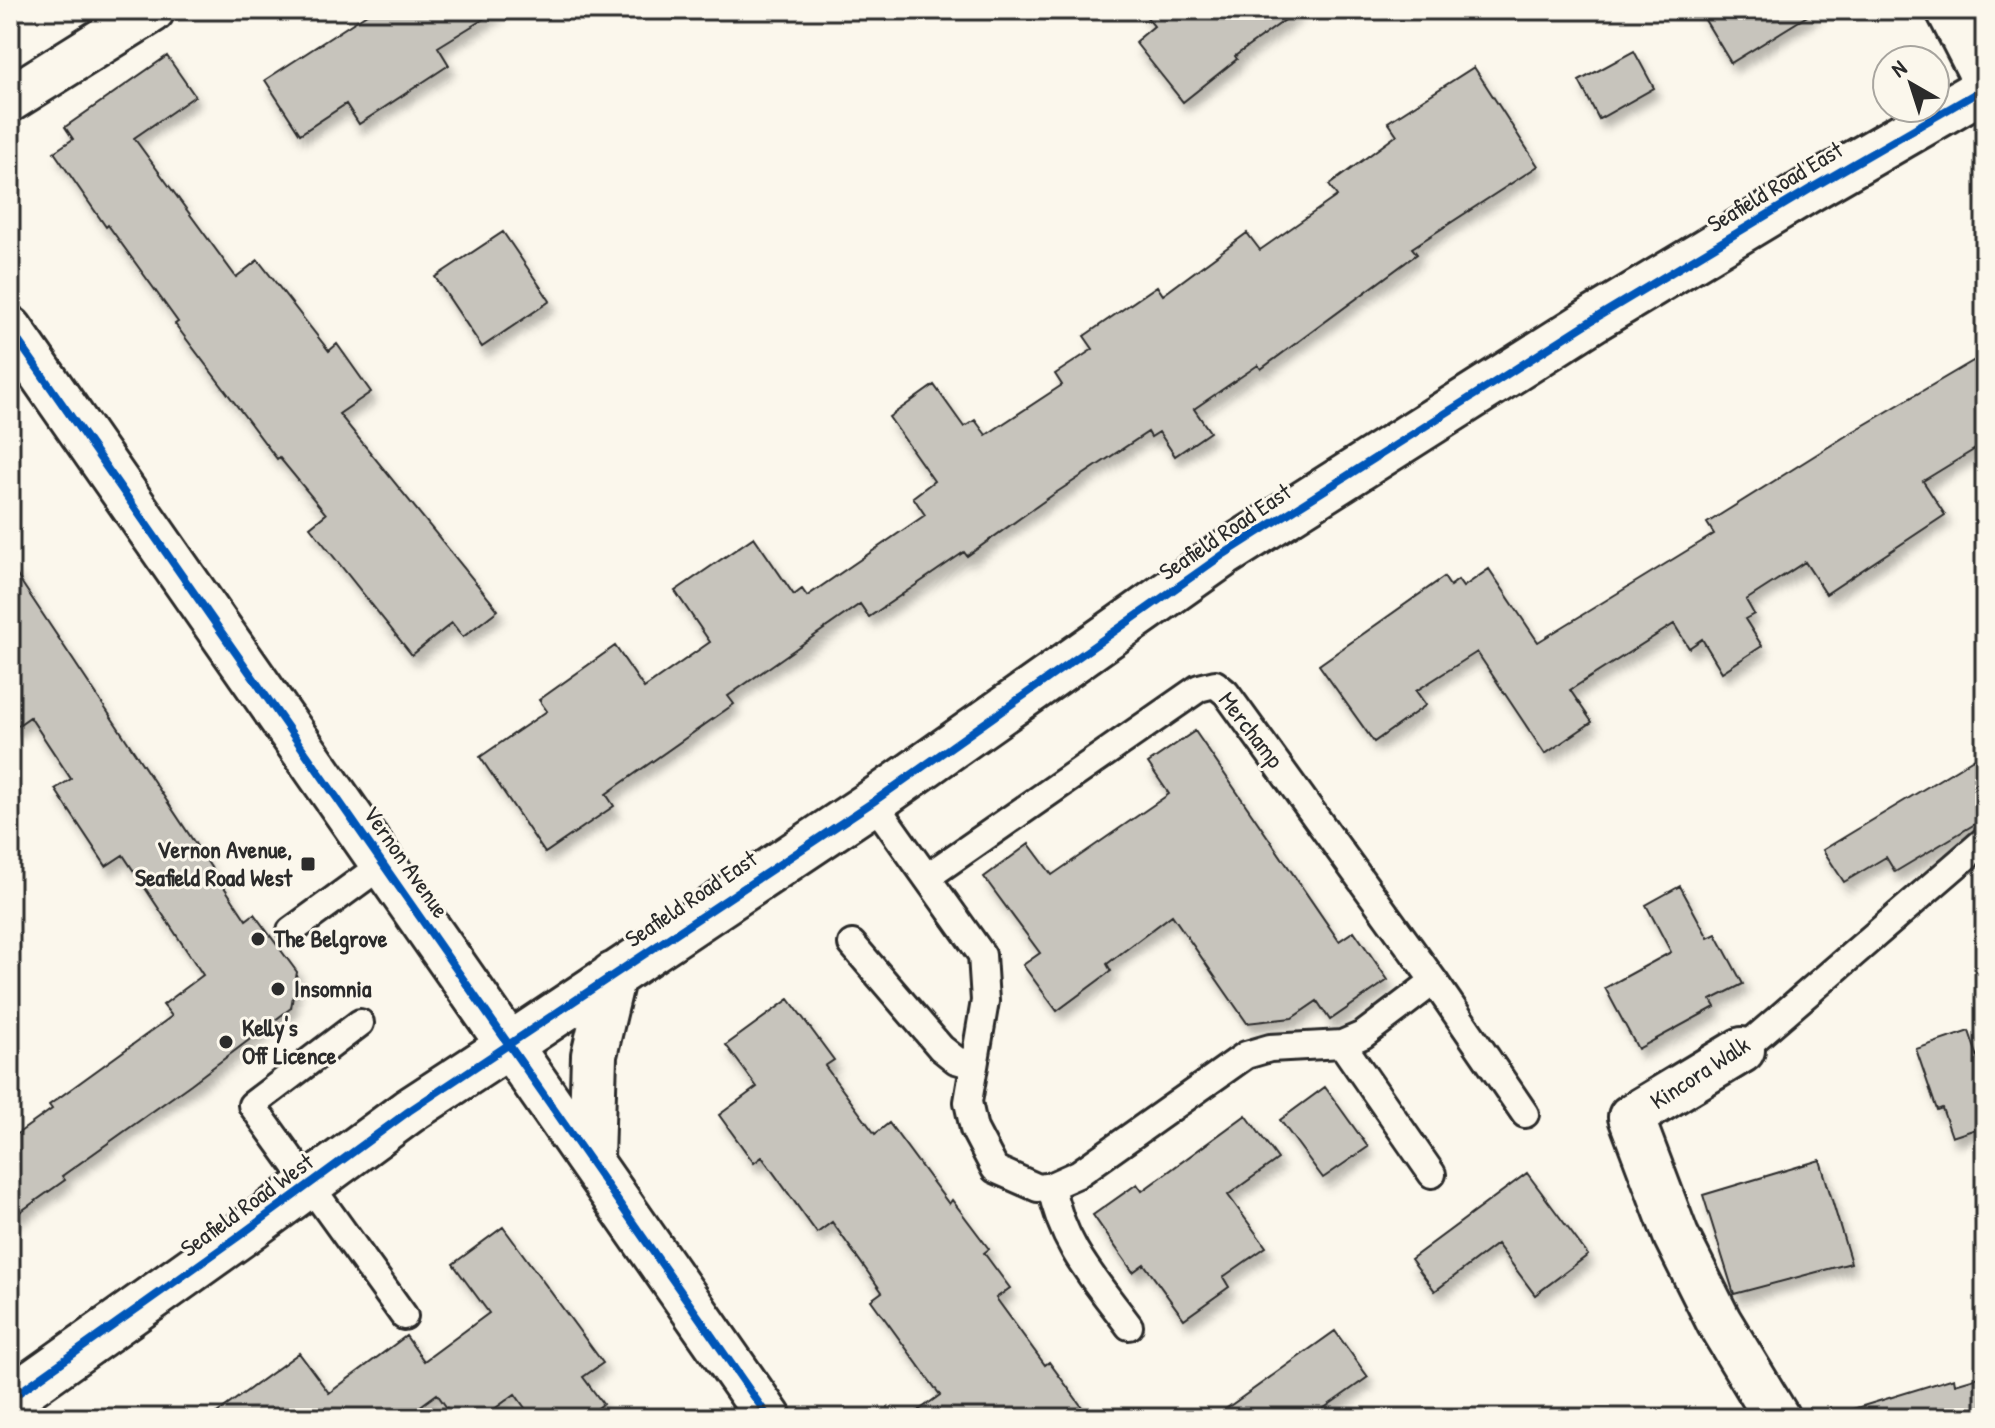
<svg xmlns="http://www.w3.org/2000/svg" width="1995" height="1428" viewBox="0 0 1995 1428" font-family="'Patrick Hand',sans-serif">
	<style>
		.building { fill: #c7c4bc; stroke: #2b2b2b; stroke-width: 2; filter: url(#shadow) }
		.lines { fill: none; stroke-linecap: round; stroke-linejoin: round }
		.service-casing { stroke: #2b2b2b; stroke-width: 32 }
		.minor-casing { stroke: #2b2b2b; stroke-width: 50 }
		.tertiary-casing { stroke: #2b2b2b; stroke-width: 50 }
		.secondary-casing { stroke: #2b2b2b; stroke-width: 50 }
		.service { stroke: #fbf7ec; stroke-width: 26 }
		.minor { stroke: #fbf7ec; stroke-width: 44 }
		.tertiary { stroke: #fbf7ec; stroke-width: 44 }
		.secondary { stroke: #fbf7ec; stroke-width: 44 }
		.cycleway-casing { stroke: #fbf7ec; stroke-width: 13 }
		.cycleway { stroke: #0057b8; stroke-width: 8 }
		.poi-dot { fill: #2b2b2b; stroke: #fbf7ec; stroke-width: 3 }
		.labels { text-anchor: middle; stroke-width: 6; stroke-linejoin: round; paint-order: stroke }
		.street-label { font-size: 24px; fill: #2b2b2b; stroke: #fbf7ec }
		.poi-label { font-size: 24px; font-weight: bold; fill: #2b2b2b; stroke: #fbf7ec; text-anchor: start }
	</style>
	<defs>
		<filter id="shadow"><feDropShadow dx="5" dy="9" stdDeviation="4" flood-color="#0004"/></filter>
	</defs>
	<rect width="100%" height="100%" fill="#fbf7ec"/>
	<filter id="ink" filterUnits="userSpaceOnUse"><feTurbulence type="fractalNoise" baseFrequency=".0125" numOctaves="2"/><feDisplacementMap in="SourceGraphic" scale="16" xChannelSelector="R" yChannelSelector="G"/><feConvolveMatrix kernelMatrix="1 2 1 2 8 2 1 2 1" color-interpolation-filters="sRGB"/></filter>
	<g filter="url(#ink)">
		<path class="building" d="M373,10H498L438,47L449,65L359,124L346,104L300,134L265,80Z
			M1141,10H1299L1235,56L1237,59L1183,102L1135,42L1154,26Z
			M1699,10H1817L1731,63Z
			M1634,51L1654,88L1599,119L1579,81Z
			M167,56L195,96L134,138L236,277L258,260L329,351L337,344L371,392L339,414L498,610L463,637L452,623L412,655L310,527L326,514L279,457L277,459L175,324L178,322L108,225L106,227L54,152L73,139L65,127Z
			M1474,67L1538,166L1412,248L1417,254L1261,369L1258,365L1194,409L1210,432L1175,456L1159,432L1151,437L1148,432L1054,494L967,556L964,552L869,617L860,604L728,696L734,704L606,794L614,806L545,853L480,757L547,711L539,700L615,646L644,688L710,642L675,591L754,537L794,595L802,589L807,596L925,515L913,497L934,481L889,417L934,385L964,427L975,420L986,435L1062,385L1055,374L1093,349L1084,336L1157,286L1163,295L1247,233L1260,250L1337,196L1329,185L1397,135L1388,122Z
			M503,232L550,301L482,347L435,277Z
			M1985,354V443L1923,481L1945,515L1826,594L1805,562L1746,600L1754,614L1745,619L1762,646L1722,672L1702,639L1689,648L1674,624L1570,690L1592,722L1545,754L1477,652L1416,691L1426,705L1374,742L1319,665L1444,577L1450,586L1458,580L1463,587L1489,569L1538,642L1714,534L1707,523L1849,434Z
			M10,565L246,920L254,914L297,972L291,1008L191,1084L62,1176L65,1180L10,1219V1139L52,1109L49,1105L172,1016L163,1005L203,975L123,855L106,866L55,789L71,779L30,717L10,731Z
			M1195,731L1339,941L1354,931L1388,980L1330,1020L1317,1001L1292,1018L1247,1023L1172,915L1107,964L1111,971L1057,1011L1023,965L1040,953L984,877L1029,844L1052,875L1169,794L1148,763Z
			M1985,752V818L1895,872L1886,857L1844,882L1823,850Z
			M1680,886L1708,938L1716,934L1743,984L1711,1000L1715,1007L1638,1049L1605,988L1671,952L1646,905Z
			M789,999L834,1060L825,1066L875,1134L889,1123L949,1204L952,1200L989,1249L984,1253L1010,1288L996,1298L1045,1365L1049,1362L1090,1418H908L940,1395L871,1300L882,1292L832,1222L817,1233L762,1157L754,1163L719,1115L757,1087L726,1045Z
			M1969,1031L1985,1079V1126L1952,1137L1942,1108L1937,1110L1916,1049Z
			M1325,1087L1368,1147L1323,1178L1280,1120Z
			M1246,1115L1278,1159L1228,1195L1266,1247L1223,1277L1229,1287L1184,1319L1144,1264L1133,1272L1093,1215L1137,1184L1142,1191Z
			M1820,1160L1851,1263L1734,1294L1703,1195Z
			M1527,1173L1588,1255L1535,1295L1497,1244L1435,1291L1411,1259Z
			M503,1227L603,1363L583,1377L603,1404L585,1418H532L515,1394L482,1418H454L437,1394L404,1418H210L299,1353L329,1393L406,1336L424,1361L489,1313L453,1264Z
			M1335,1331L1368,1377L1310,1418H1213Z
			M1985,1375V1418H1854L1853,1409L1954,1378L1955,1384Z"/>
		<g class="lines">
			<g class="service-casing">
				<path id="service" d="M873,802L982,955L985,1001L968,1102L974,1129L995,1169L1038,1188L1051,1186L1078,1174L1246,1055L1270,1048L1342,1044L1363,1035L1434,981
					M927,877L1199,688L1215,684L1226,693L1434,981L1525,1114
					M291,931L383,864
					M852,944L941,1048L956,1060L973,1065
					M360,1023L252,1105L404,1316
					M1342,1044L1432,1174
					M1742,1050L1985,840
					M1051,1186C1062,1245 1094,1279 1129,1326"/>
			</g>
			<g class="minor-casing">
				<path id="minor" d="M1949,10L1985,80
					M10,99L152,10
					M1742,1050L1631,1117L1676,1236L1719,1322L1777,1418
					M10,1399L239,1236L409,1111L510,1045"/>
			</g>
			<g class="tertiary-casing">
				<path id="tertiary" d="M510,1045L873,802L1224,554L1594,319L1810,189L1985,88
					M591,1159L594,1055L613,975"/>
			</g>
			<g class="secondary-casing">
				<path id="secondary" d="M10,329L769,1418"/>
			</g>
			<use href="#service" class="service"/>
			<use href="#minor" class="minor"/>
			<use href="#tertiary" class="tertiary"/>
			<use href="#secondary" class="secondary"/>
			<g class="cycleway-casing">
				<path id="cycleway" d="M10,329L769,1418
					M10,1399L239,1236L409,1111L873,802L1224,554L1594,319L1810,189L1985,88"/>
			</g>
			<use href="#cycleway" class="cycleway"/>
		</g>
	</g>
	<g class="poi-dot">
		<rect x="300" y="856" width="16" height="16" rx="4"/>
		<circle cx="258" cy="939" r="8"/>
		<circle cx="278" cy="989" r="8"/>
		<circle cx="226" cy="1042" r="8"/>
	</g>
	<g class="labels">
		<g class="street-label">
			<text transform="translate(1775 187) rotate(-31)" y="8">Seafield Road East</text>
			<text transform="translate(1225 532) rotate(-34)" y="8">Seafield Road East</text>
			<text transform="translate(1251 730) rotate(52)" y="8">Merchamp</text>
			<text transform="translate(406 862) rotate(55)" y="8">Vernon Avenue</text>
			<text transform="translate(691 899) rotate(-34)" y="8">Seafield Road East</text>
			<text transform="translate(1700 1073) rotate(-33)" y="8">Kincora Walk</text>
			<text transform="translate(247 1205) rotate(-36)" y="8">Seafield Road West</text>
		</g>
		<g class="poi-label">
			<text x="292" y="858" text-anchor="end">Vernon Avenue,<tspan x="292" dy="28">Seafield Road West</tspan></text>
			<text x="274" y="947">The Belgrove</text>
			<text x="294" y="997">Insomnia</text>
			<text x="242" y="1036">Kelly's<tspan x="242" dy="28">Off Licence</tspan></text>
		</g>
	</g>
	<rect width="1995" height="1428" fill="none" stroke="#fbf7ec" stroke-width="40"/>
	<rect x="20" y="20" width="1955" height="1388" fill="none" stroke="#2b2b2b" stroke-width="3" filter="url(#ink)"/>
	<g transform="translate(1911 84) rotate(321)"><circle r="38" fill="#fbf7ec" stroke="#a8a59f" stroke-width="2"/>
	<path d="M0-6L14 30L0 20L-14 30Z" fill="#2b2b2b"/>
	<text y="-12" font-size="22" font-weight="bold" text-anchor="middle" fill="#2b2b2b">N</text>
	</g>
</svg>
